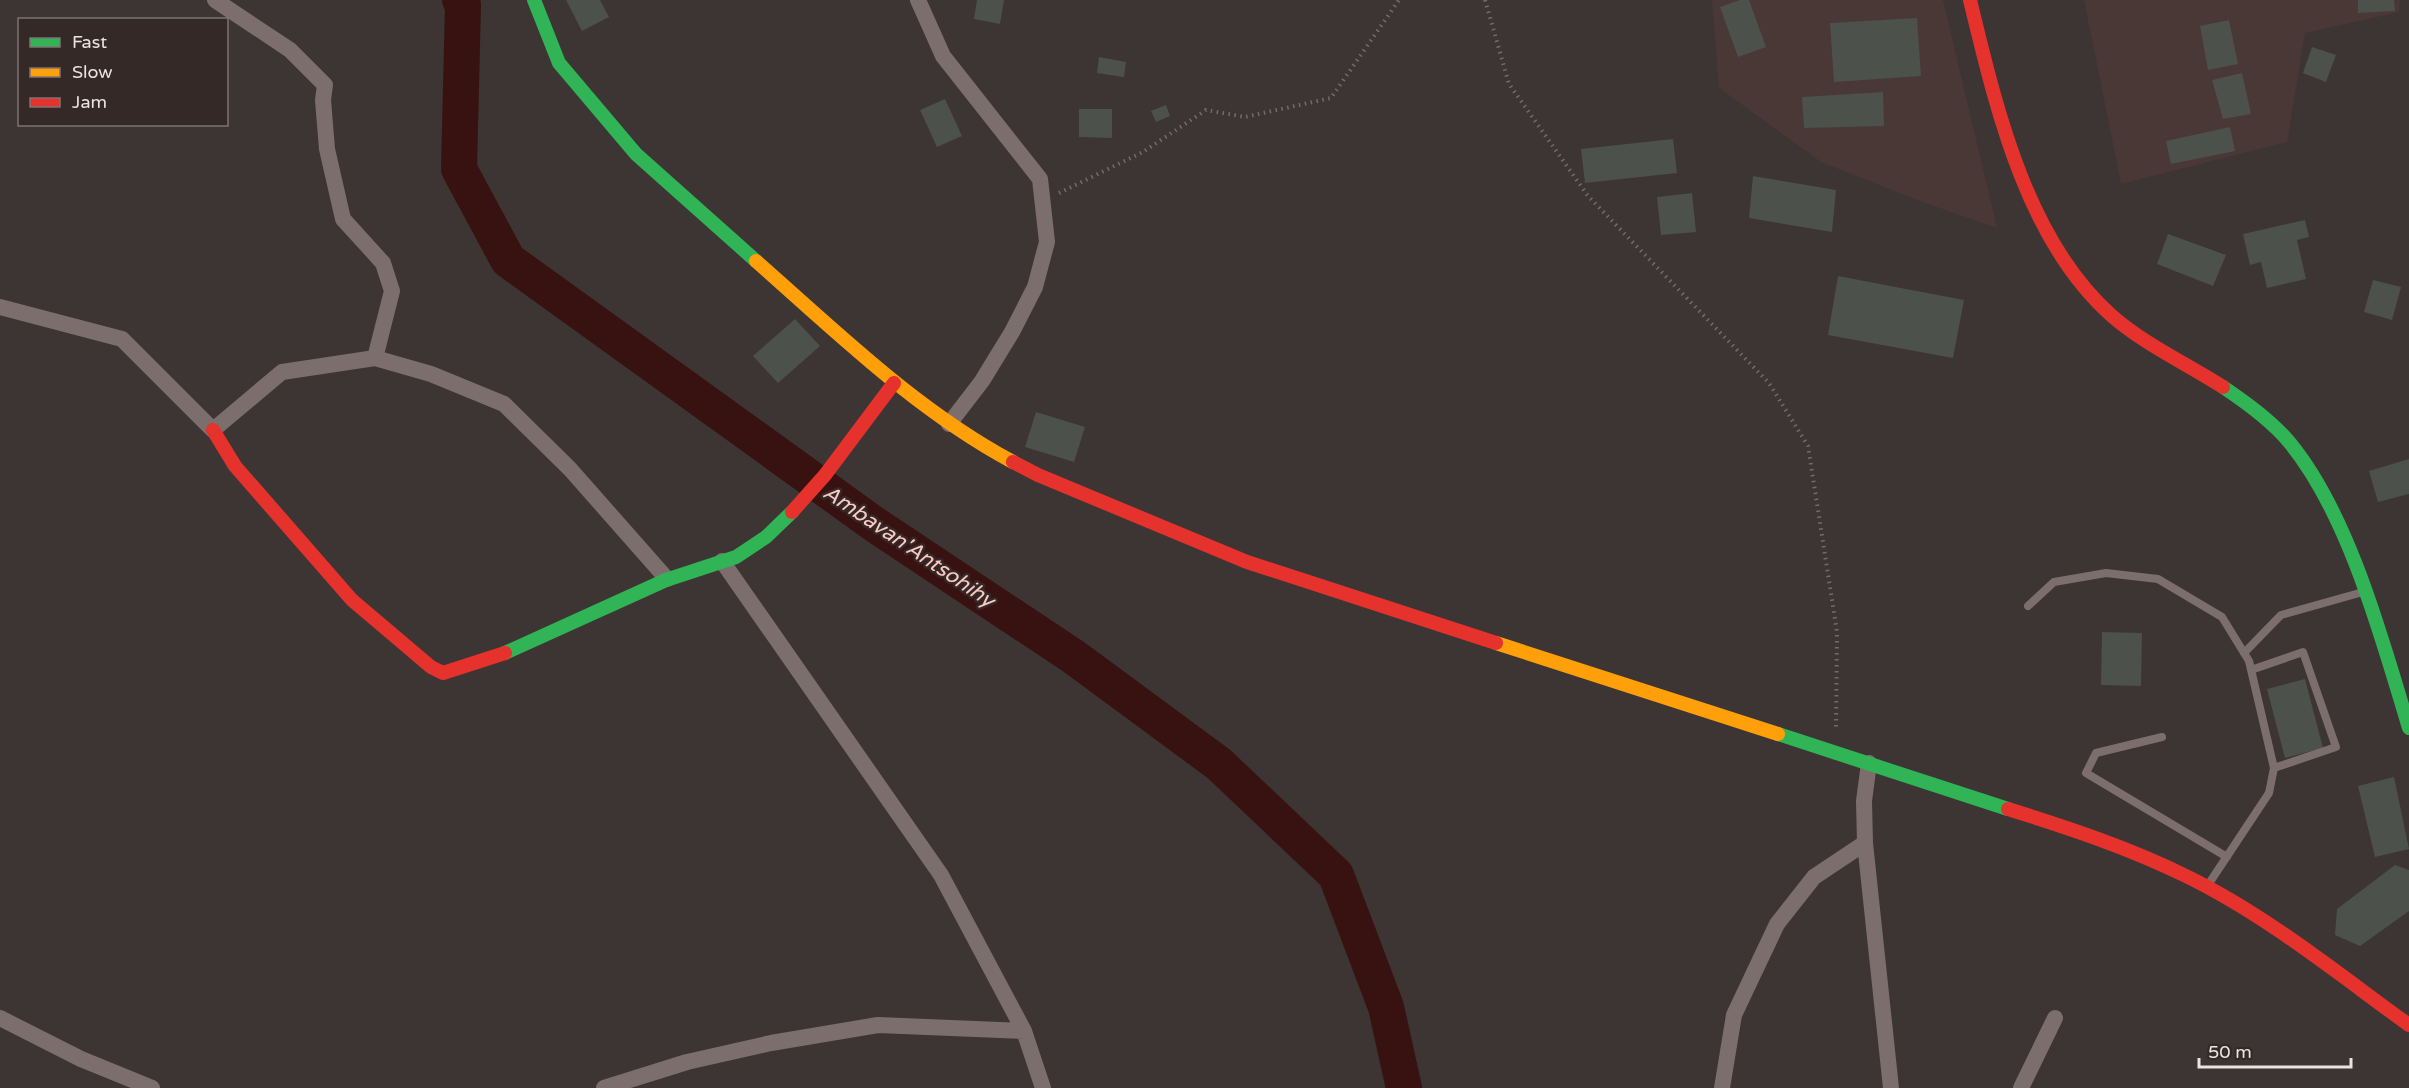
<svg xmlns="http://www.w3.org/2000/svg" width="2409" height="1088" viewBox="0 0 2409 1088" font-family="'Varela Round',sans-serif">
	<style>
		.built { fill: #4a3836 }
		.lines { fill: none; stroke-linecap: round; stroke-linejoin: round }
		.river { stroke: #381211; stroke-width: 36 }
		.building { fill: #4c514b }
		.path { stroke: #746b69; stroke-width: 4; stroke-dasharray: 1.5 4.5; stroke-linecap: butt }
		.lane { stroke: #7c6e6c; stroke-width: 8 }
		.street { stroke: #7c6e6c; stroke-width: 16 }
		.fast { stroke: #30b455; stroke-width: 14 }
		.slow { stroke: #ff9f0a; stroke-width: 14 }
		.jam { stroke: #e5322d; stroke-width: 14 }
		.labels { text-anchor: middle; stroke-width: 5; stroke-linejoin: round; paint-order: stroke }
		.water-label { font-size: 21px; font-style: italic; fill: #fbc9c3; stroke: #352927 }
	</style>
	<rect width="100%" height="100%" fill="#3c3534"/>
	<path class="built" d="M1712,0H1943L1997,228L1917,200L1821,162L1719,88Z
		M2084,0H2400L2399,12L2305,33L2287,142L2121,184Z"/>
	<g class="lines">
		<path class="river" d="M460,0L463,5L459,169L508,260L874,524L1074,657L1219,764L1336,875L1386,1007L1404,1088"/>
	</g>
	<path class="building" d="M566,0H600L609,17L582,31Z
		M977,0H1004L1000,24L974,19Z
		M1740,0H1749L1766,47L1738,57L1720,7Z
		M2358,0H2394L2395,11L2358,13Z
		M1917,18L1921,76L1834,82L1830,23Z
		M2229,20L2238,64L2208,70L2200,26Z
		M2312,47L2336,55L2326,82L2303,73Z
		M1099,57L1126,62L1124,77L1097,73Z
		M2242,73L2251,114L2223,119L2212,80Z
		M1883,92L1884,126L1804,128L1802,97Z
		M945,99L962,136L937,147L920,110Z
		M1166,105L1170,116L1156,122L1151,111Z
		M1079,109H1112V138L1079,137Z
		M2230,127L2235,151L2171,164L2166,141Z
		M1673,139L1677,173L1585,183L1581,149Z
		M1753,176L1836,190L1832,232L1749,218Z
		M1692,193L1696,232L1661,235L1657,197Z
		M2305,220L2309,237L2297,240L2306,279L2267,288L2261,262L2250,265L2243,234Z
		M2168,234L2226,255L2213,286L2157,264Z
		M1838,276L1964,300L1953,358L1828,335Z
		M2373,280L2401,287L2392,320L2364,312Z
		M795,319L820,346L778,383L753,356Z
		M1036,412L1085,427L1074,462L1025,447Z
		M2409,459V494L2378,502L2369,471Z
		M2102,632L2142,633L2141,686L2101,685Z
		M2305,679L2323,748L2285,758L2267,689Z
		M2394,777L2409,849L2375,857L2358,786Z
		M2395,865L2409,870V911L2360,946L2335,935L2337,909Z"/>
	<g class="lines">
		<path class="path" d="M1485,0L1509,84L1588,196L1769,383L1808,446L1837,632L1836,730
			M1059,193L1143,152L1206,110L1245,117L1331,98L1399,0"/>
		<path class="lane" d="M2028,606L2054,582L2106,573L2158,579L2222,617L2249,661L2274,768L2269,793L2208,885
			M2244,653L2281,615L2363,592
			M2251,670L2303,652L2336,747L2274,768
			M2162,737L2096,753L2086,773L2227,857"/>
		<path class="street" d="M215,0L290,50L325,85L323,100L327,149L343,219L383,263L392,291L375,358
			M918,0L943,56L1040,179L1047,242L1035,287L1012,332L982,381L949,424
			M0,307L122,339L213,430L282,372L375,358L431,374L504,404L570,469L667,579
			M722,561L941,875L1024,1031L1043,1088
			M1869,763L1864,801L1865,843L1891,1088
			M0,1018L81,1059L152,1088
			M604,1088L687,1062L771,1043L878,1025L1024,1031
			M1722,1088L1734,1015L1777,924L1814,877L1865,843
			M2021,1088L2055,1018"/>
		<path class="fast" d="M534,0L559,63L636,154L756,261
			M2223,387C2247,403 2272,421 2290,443C2349,515 2382,639 2409,728
			M505,653L666,580L736,557L766,537L792,512
			M1778,734L2008,809"/>
		<path class="slow" d="M756,261C838,333 916,410 1013,462
			M1496,643L1778,734"/>
		<path class="jam" d="M1970,0C1996,107 2026,240 2112,316C2144,344 2187,364 2223,387
			M213,430L235,466L352,600L431,667L443,673L505,653
			M1013,462L1038,475L1247,562L1496,643
			M792,512L825,475L894,383
			M2008,809C2069,828 2129,848 2186,876C2266,915 2337,973 2409,1025"/>
	</g>
	<g class="labels">
		<g class="water-label">
			<text transform="translate(909 546) rotate(34)" y="7">Ambavan'Antsohihy</text>
		</g>
	</g>
	<rect x="18" y="18" width="210" height="108" fill="#352927" stroke="#7e7372" stroke-width="1.5"/>
	<rect x="30" y="38" width="30" height="9" fill="#30b455" stroke="#7e7372" stroke-width="1.5"/>
	<text x="72" y="48" font-size="18" fill="#ebe3e2">Fast</text>
	<rect x="30" y="68" width="30" height="9" fill="#ff9f0a" stroke="#7e7372" stroke-width="1.5"/>
	<text x="72" y="78" font-size="18" fill="#ebe3e2">Slow</text>
	<rect x="30" y="98" width="30" height="9" fill="#e5322d" stroke="#7e7372" stroke-width="1.5"/>
	<text x="72" y="108" font-size="18" fill="#ebe3e2">Jam</text>
	<path d="M2199 1058v9h152v-9" fill="none" stroke="#ebe3e2" stroke-width="3"/>
	<text x="2208" y="1058" font-size="18" fill="#ebe3e2" stroke="#352927" stroke-width="4.5" paint-order="stroke">50 m</text>
</svg>
